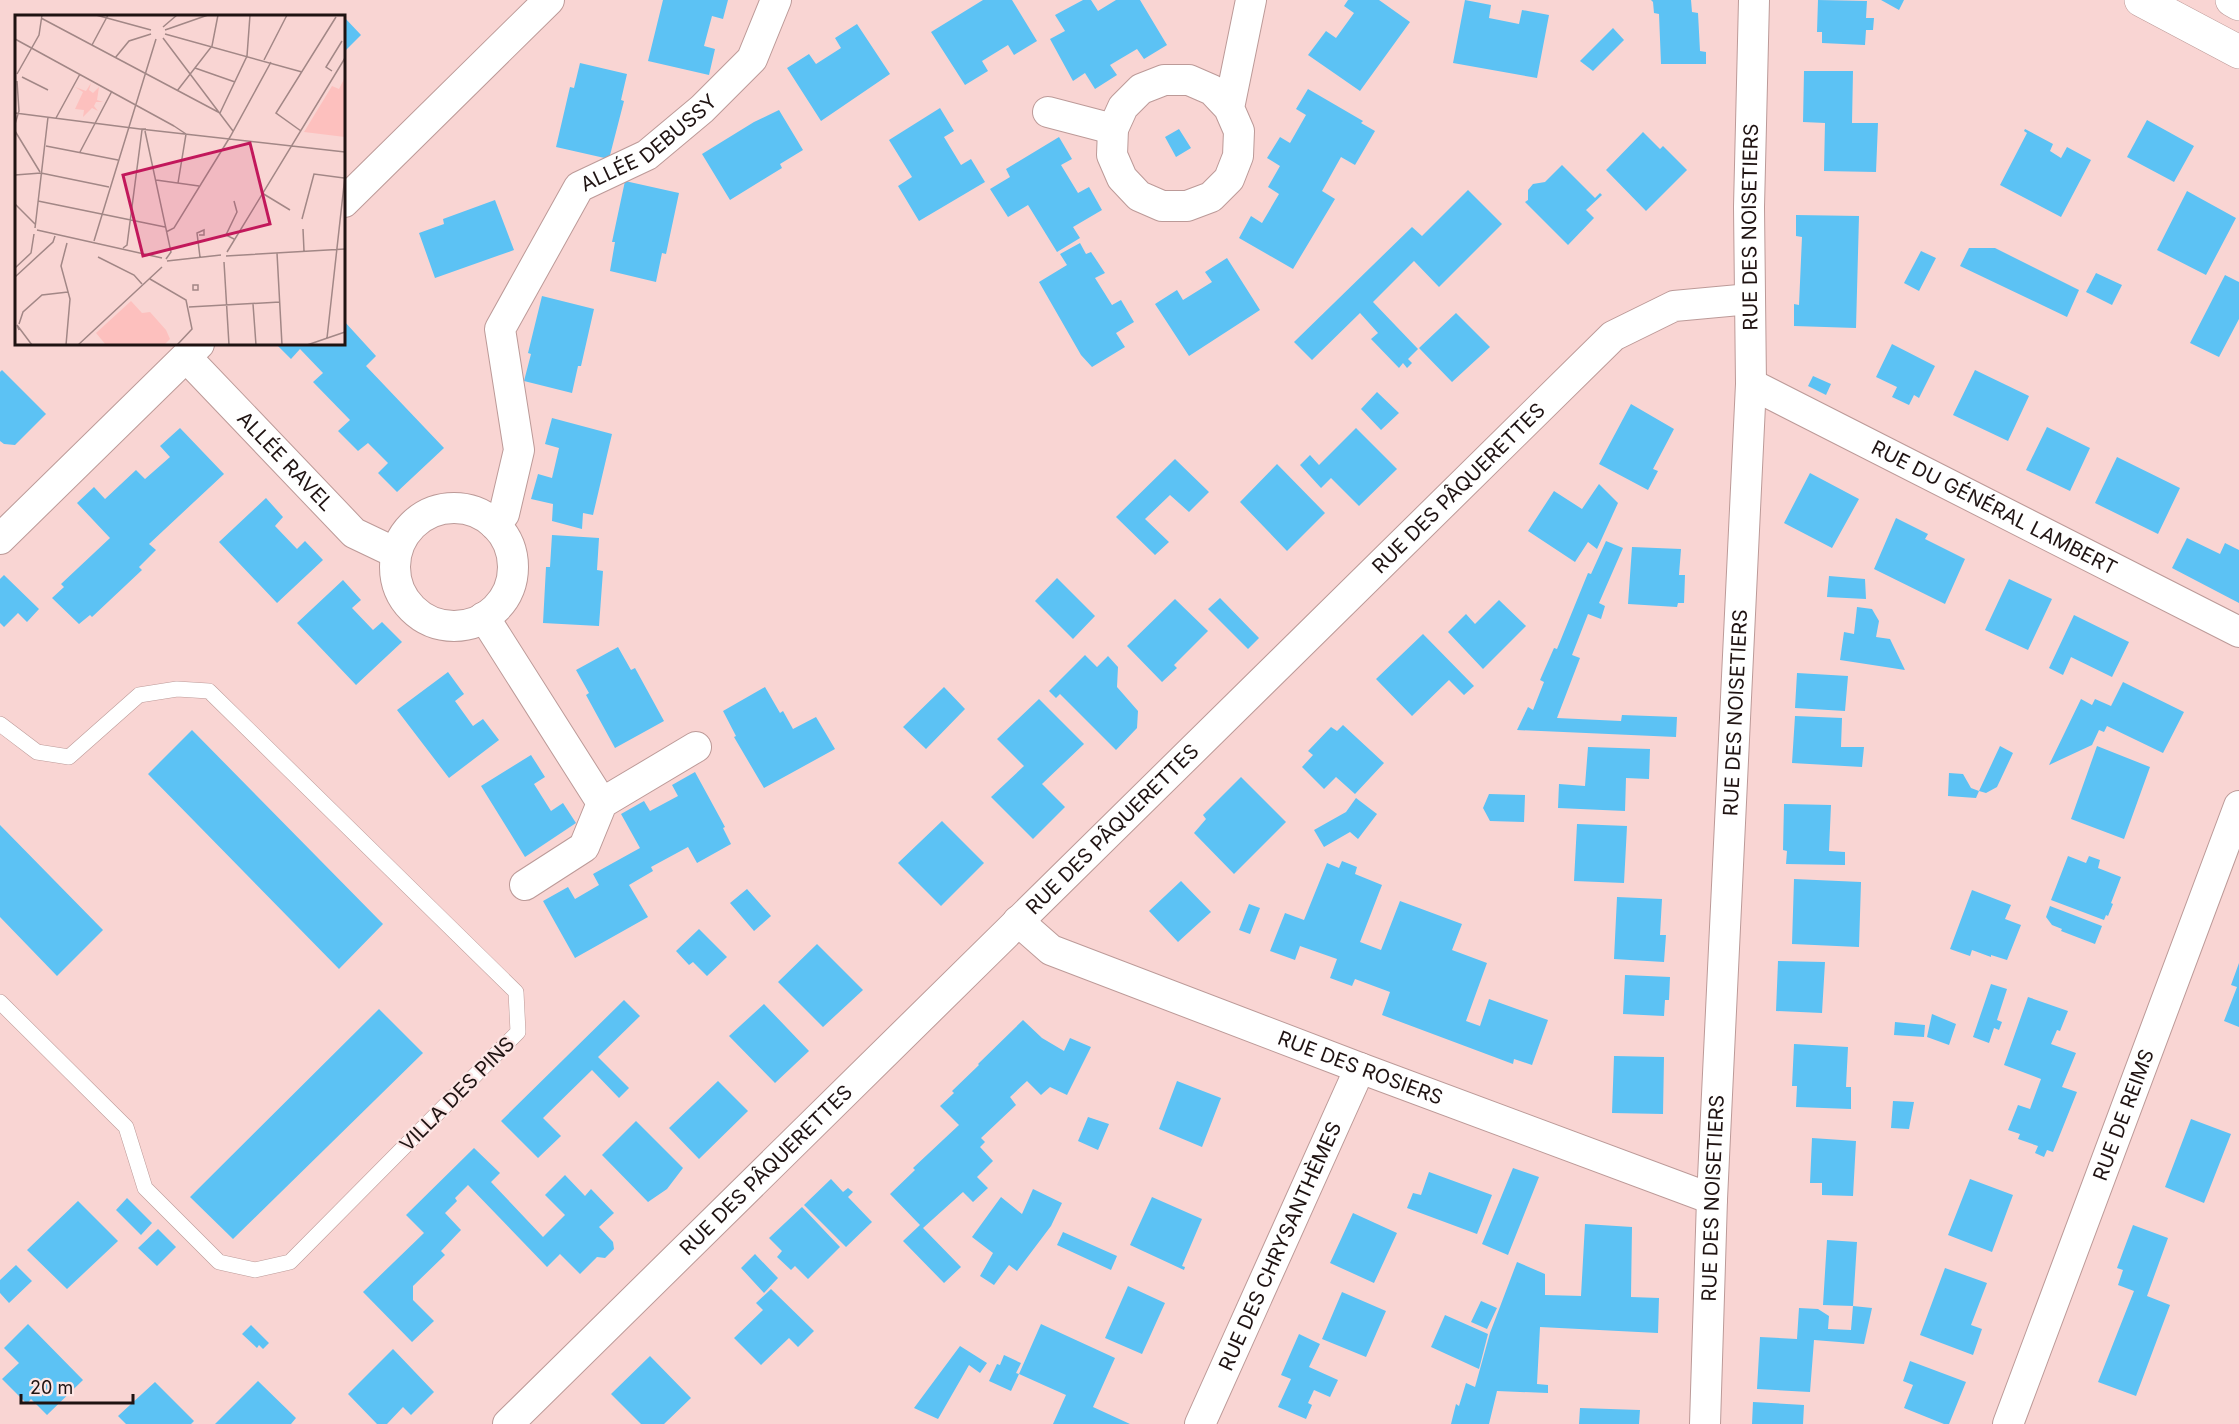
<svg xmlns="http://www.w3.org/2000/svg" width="2239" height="1424" viewBox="0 0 2239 1424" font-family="Inter,sans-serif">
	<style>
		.building { fill: #5cc2f4 }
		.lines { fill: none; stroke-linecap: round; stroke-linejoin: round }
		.service-casing { stroke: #bc9a98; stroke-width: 16 }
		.minor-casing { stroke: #bc9a98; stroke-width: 32 }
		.secondary-casing { stroke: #bc9a98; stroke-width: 34 }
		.service { stroke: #fff; stroke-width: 15 }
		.minor { stroke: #fff; stroke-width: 30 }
		.secondary { stroke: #fff; stroke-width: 33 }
		.labels { text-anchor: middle; stroke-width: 4.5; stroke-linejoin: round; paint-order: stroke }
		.street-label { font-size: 20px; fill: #1f1312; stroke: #fce6e5 }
		.inset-road { fill: none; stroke: #a28786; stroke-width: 1.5 }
		.view { fill: #c2185b; fill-opacity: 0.15; stroke: #c2185b; stroke-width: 3 }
		.inset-edge { fill: none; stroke: #1f1312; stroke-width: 3 }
	</style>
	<rect width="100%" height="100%" fill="#f9d5d3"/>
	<path class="building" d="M663,0H728L723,19L712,16L704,46L715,49L709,75L648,61Z
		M983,0H1012L1037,41L1014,55L1008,45L982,61L988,71L965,85L931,32Z
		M1083,0H1091L1098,11L1116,0H1140L1167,45L1144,59L1137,49L1110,65L1117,75L1095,89L1085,73L1073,81L1050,39L1065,31L1055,15Z
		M1348,0H1379L1410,22L1360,91L1308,55L1326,31L1336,38L1354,13L1344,6Z
		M1465,0L1491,5L1489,18L1519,24L1522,10L1549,15L1537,78L1453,63Z
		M1651,0H1691L1692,12L1698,13L1700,51L1706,52V64H1661L1659,14L1654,13L1653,2Z
		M1818,0L1867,1L1866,18H1874L1873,30H1866L1865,45L1822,43V32H1817Z
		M1881,0H1904L1899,10Z
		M344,17L361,35L344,52Z
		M857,24L890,74L821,121L787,68L809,54L816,64L841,48L835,38Z
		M1613,28L1624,40L1593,71L1580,61Z
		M580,63L627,74L621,100L624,101L609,159L556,147L570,87L574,88Z
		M1804,71H1853L1852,123H1878L1876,172L1824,171L1825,123L1803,122Z
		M1308,89L1363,121L1361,123L1375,131L1355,165L1341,157L1322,191L1335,199L1293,269L1239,238L1251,216L1262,223L1279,194L1268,187L1280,166L1267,158L1280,137L1290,143L1306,115L1296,109Z
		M940,108L954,131L944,137L961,165L971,159L985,182L919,221L898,186L912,177L889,140Z
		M779,110L803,150L780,164L782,168L730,200L702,154L754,122Z
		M2147,120L2194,146L2174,182L2127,157Z
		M1179,129L1191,148L1176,157L1165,137Z
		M2025,129L2053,144L2050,151L2061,158L2067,147L2091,160L2061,217L2000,185L2027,133L2024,131Z
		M1643,132L1660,149L1663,146L1687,170L1646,211L1606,170Z
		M1059,137L1072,159L1061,165L1078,193L1089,187L1102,210L1073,227L1080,238L1057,252L1028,205L1008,217L990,189L1010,177L1006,169Z
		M1562,165L1595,198L1600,193L1602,195L1586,210L1594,218L1568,245L1525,202L1528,200V190L1533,184L1545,182Z
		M625,181L679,193L666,254L662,253L656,282L610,271L615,242H612Z
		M1468,190L1502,224L1439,287L1414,261L1373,302L1418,349L1408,359L1412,363L1407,368L1403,363L1399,368L1371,339L1378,333L1360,313L1312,360L1294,342L1412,227L1422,236Z
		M2187,191L2236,218L2206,275L2157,250Z
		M495,200L514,250L435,278L419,233L444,224L443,219Z
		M1796,215L1859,216L1856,328L1794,326V304L1799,305L1802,237L1796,236Z
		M1080,243L1086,254L1091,252L1105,273L1095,278L1112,305L1121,300L1134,322L1116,333L1125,347L1092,367L1081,355L1039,282L1067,265L1060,254Z
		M1969,248H1995L2079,290L2067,317L1960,266Z
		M1921,251L1936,258L1919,291L1904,283Z
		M1227,258L1260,310L1189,356L1155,304L1177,290L1183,300L1212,282L1205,272Z
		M2096,273L2122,285L2112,305L2086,292Z
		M2225,275L2239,282V319L2219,357L2190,343Z
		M542,296L594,309L581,366H578L572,393L524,381L531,354L528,353Z
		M1456,313L1490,347L1452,382L1419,348Z
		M344,321L376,356L366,366L444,448L397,492L378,473L388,463L368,443L358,451L338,431L350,420L313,382L323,373L300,349L291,359L276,344H344Z
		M1892,344L1935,366L1919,398L1914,395L1909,405L1892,397L1897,387L1876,377Z
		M2,370L46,414L15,445L4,444L0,441V372Z
		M1975,370L2029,396L2008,441L1953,415Z
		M1813,376L1831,384L1826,395L1808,386Z
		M1377,392L1399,413L1381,430L1361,409Z
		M1631,404L1674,429L1653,469L1658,471L1648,490L1599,464Z
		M552,418L612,434L593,515L583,513L582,529L552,521L553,504L531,499L538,474L552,478L559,448L545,444Z
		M2047,427L2090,448L2070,491L2026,470Z
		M180,428L224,474L149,544L156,550L139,567L142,570L92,617L90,615L79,624L52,598L64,587L61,584L110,538L77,503L94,487L105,499L136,470L145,479L170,457L160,446Z
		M1356,428L1397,469L1359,506L1331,478L1321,488L1300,465L1310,455L1319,465Z
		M2117,457L2180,488L2158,534L2095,503Z
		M1175,459L1209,492L1189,512L1170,495L1145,519L1169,542L1155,555L1116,517Z
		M1277,464L1325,513L1287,551L1240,502Z
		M1810,473L1859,499L1832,548L1784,523Z
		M1599,484L1618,503L1597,549L1588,542L1575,562L1528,531L1554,491L1582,509Z
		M266,498L283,517L275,526L297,549L305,541L323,560L277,603L219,542Z
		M1896,518L1928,534L1925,539L1965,559L1945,604L1874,569Z
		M552,535L599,538L597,570L603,571L599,626L543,623L546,567H550Z
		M2187,538L2220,554L2225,543L2239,550V603L2172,568Z
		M1606,541L1623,548L1599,603L1605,606L1601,619L1588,614L1572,655L1580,658L1557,718L1621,721L1622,715L1677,717L1676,737L1517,730L1528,707L1533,710L1544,682L1540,680L1554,648L1557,649L1588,573L1591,574Z
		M1632,547L1681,549L1679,575H1685L1684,603H1678L1677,607L1628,604Z
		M4,575L39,609L27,622L18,613L4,627L0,623V579Z
		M1829,576L1865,579L1866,599L1827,597Z
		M1057,578L1095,616L1073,639L1035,601Z
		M2009,579L2052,599L2028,650L1985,630Z
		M343,580L361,600L352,608L373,630L382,622L402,642L356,685L297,623Z
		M1220,598L1259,638L1248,649L1208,609Z
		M1175,599L1208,631L1174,665L1177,668L1162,682L1127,646Z
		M1499,600L1526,626L1483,669L1448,632L1466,614L1475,624Z
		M1857,607L1872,609L1879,621L1876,637L1890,639L1905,670L1840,660L1844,632L1854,634Z
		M2074,615L2129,642L2112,677L2071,657L2063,675L2049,668Z
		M1423,634L1474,686L1464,695L1449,680L1412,716L1376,679Z
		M618,647L631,670L635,668L664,721L615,748L586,695L589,693L576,670Z
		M1085,655L1097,667L1108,656L1118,667L1117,687L1138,711L1137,728L1116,750L1060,694L1056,698L1049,691Z
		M448,672L464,694L455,701L473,726L483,719L499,740L449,778L397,710Z
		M1797,673L1848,676L1845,711L1795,708Z
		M2123,682L2184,712L2163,753L2107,726L2104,732L2099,730L2092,745L2049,765L2081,699L2092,705L2095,699L2111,706Z
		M765,687L780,713L783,711L793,729L816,717L835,749L764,788L734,737L736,736L723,711Z
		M944,687L965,709L926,749L903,727Z
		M1039,699L1084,744L1042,784L1065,807L1033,839L991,797L1024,766L997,739Z
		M1795,716L1842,718L1841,747H1864L1862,767L1792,763Z
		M1343,725L1384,763L1355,794L1336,777L1324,789L1302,767L1313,755L1308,751L1331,727L1337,731Z
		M192,730L383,924L339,969L148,774Z
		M2000,746L2013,753L1997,787L1986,793L1979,791L1976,798L1948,796L1949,773L1963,774L1971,788L1979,791Z
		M2097,746L2150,767L2124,839L2071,819Z
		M1588,747L1650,749L1649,779L1626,778L1625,811L1558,808L1559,784L1585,786Z
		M531,755L545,777L534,784L551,811L563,803L576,823L525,857L481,786Z
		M695,772L725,827L723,828L731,844L697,863L688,847L651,867L653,871L629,885L648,917L575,958L543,901L568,887L575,899L599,885L593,874L640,848L621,814L644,801L650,811L678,796L672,785Z
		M1241,777L1286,822L1234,874L1194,833L1206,819L1203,815Z
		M1489,794L1525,795L1524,822L1490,821L1483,808Z
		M1356,798L1377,814L1358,839L1350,832L1324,847L1314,830L1346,812Z
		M1784,804L1831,805L1829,851L1845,852V865L1786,864L1787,851L1783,850Z
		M942,821L984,863L941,906L898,863Z
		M1577,824L1627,826L1624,883L1574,881Z
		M0,825L103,930L57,976L0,917Z
		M2068,856L2086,863L2089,856L2100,860L2098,868L2121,877L2111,903L2113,904L2108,916L2106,915L2104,920L2051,900Z
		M1342,861L1357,867L1355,874L1382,885L1360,942L1381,950L1400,901L1462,924L1452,950L1487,963L1466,1021L1480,1026L1489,999L1548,1020L1532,1065L1514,1059L1513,1064L1382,1015L1390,992L1355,979L1352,986L1330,978L1337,959L1300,946L1295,960L1270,951L1285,913L1304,920L1327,863L1339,868Z
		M1794,879L1861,882L1859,947L1792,944Z
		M1181,881L1211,912L1178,942L1149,911Z
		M747,889L771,916L754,931L730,903Z
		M1972,890L2011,905L2005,919L2021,925L2007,960L1991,955V957L1972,950L1970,956L1950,949Z
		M1617,897L1662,899L1660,935H1666L1664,962L1614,959Z
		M1249,904L1260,908L1250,934L1239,930Z
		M2050,906L2102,926L2095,944L2061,931L2062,929L2052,925L2046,917Z
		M699,929L727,957L707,976L693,962L689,965L676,951Z
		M817,944L863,990L823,1027L778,982Z
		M1778,961L1825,962L1822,1013L1776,1011Z
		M2239,963V1027L2224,1021L2237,987L2231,985Z
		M1625,975L1670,977L1669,1000H1665L1664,1016L1623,1014Z
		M1991,984L2007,989L1997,1020L2002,1022L1999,1030L1994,1028L1989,1043L1973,1037Z
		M2028,997L2068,1011L2060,1031L2057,1030L2051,1044L2076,1053L2062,1087L2077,1092L2053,1152L2047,1150L2044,1157L2035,1153L2038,1146L2018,1139L2020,1134L2008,1130L2018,1105L2030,1109L2041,1079L2004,1065Z
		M624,1000L640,1016L598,1057L629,1088L619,1098L592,1070L543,1118L561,1136L538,1158L501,1121Z
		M764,1004L809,1051L775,1083L729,1036Z
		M379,1009L423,1053L233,1239L190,1197Z
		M1932,1014L1956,1024L1949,1045L1927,1037Z
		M1023,1020L1042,1038L1064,1051L1070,1038L1091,1047L1067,1095L1050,1087L1041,1095L1027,1081L1010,1097L1016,1105L981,1138L985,1142L980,1147L993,1161L977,1177L988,1188L973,1202L963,1192L923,1228L961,1267L944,1283L903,1241L920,1225L890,1194L915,1170L913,1168L959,1125L940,1106L954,1093L952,1091L979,1065L978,1064Z
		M1895,1022L1925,1025L1924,1037L1894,1035Z
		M1794,1044L1848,1047L1846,1087H1851V1109L1796,1107L1797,1086H1792Z
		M1614,1056L1664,1057L1663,1114L1612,1113Z
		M718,1081L748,1111L699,1159L669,1128Z
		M1177,1081L1221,1098L1202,1147L1159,1129Z
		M1893,1101L1914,1102L1909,1129L1891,1128Z
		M1088,1117L1109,1124L1098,1150L1078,1141Z
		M2191,1119L2231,1134L2204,1203L2165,1187Z
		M636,1121L683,1168L667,1189L648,1202L602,1155Z
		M1812,1138L1856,1141L1853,1196L1822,1195V1183H1810Z
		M474,1148L500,1173L491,1182L543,1237L565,1215L545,1195L565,1175L585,1196L591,1189L614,1213L599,1227L613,1242L614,1249L605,1258L597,1257L580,1274L560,1254L547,1267L468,1185L455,1198L457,1201L445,1213L461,1230L441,1251L445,1255L413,1286V1300L434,1321L412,1342L363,1292L424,1233L406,1215Z
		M1513,1168L1539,1177L1508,1255L1482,1244Z
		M1429,1172L1492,1195L1477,1234L1407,1208L1413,1193L1421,1195Z
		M831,1179L843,1192L848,1188L853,1192L848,1197L872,1222L846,1247L804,1205Z
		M1970,1179L2013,1195L1992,1252L1948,1235Z
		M1033,1189L1062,1203L1051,1226L1017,1271L1009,1265L994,1285L980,1276L993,1253L972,1237L1001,1197L1022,1214Z
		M1152,1197L1202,1219L1182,1266L1185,1267L1184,1270L1130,1245Z
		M127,1198L152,1223L141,1235L116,1210Z
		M78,1201L118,1241L67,1289L27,1250Z
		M802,1207L840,1247L808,1279L795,1266L791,1270L777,1257L782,1251L769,1238Z
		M1353,1213L1397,1233L1374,1283L1330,1263Z
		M1585,1224L1632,1227L1631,1297L1659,1298L1658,1333L1540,1327L1537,1384L1548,1385V1393L1497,1391L1489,1424H1451L1456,1404L1459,1406L1466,1383L1475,1387L1490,1333L1517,1262L1545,1274V1295L1581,1296Z
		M2133,1225L2168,1238L2147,1296L2170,1305L2136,1396L2098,1382L2134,1291L2118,1285L2123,1270L2117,1268Z
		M158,1229L176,1247L157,1266L138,1248Z
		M1063,1232L1117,1256L1111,1270L1057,1245Z
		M1827,1240L1857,1242L1853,1306L1823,1305Z
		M755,1254L778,1278L764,1293L741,1268Z
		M16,1265L32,1281L9,1303L0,1293V1280Z
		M1945,1268L1987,1283L1971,1325L1982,1329L1973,1355L1920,1335Z
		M1128,1286L1165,1303L1142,1354L1105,1338Z
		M771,1289L814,1331L798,1347L789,1338L761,1365L734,1338L763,1310L756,1303Z
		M1342,1292L1386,1311L1366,1357L1322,1339Z
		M1481,1301L1497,1308L1487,1329L1471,1322Z
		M1853,1306L1872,1308L1864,1344L1814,1340L1810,1392L1757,1389L1760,1337L1797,1339L1799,1308L1818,1309L1829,1316L1828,1329L1851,1330Z
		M1445,1315L1488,1334L1479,1369L1431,1347Z
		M28,1324L83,1380L47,1415L31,1399L27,1404L2,1379L19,1363L4,1348Z
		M1041,1324L1115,1358L1093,1407L1130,1424H1053L1066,1395L1019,1374Z
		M251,1325L269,1343L263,1349L259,1345L257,1348L242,1334Z
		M1299,1334L1320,1344L1309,1367L1338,1380L1330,1397L1314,1390L1308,1403L1312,1405L1306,1419L1278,1407L1291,1379L1281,1375Z
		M960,1346L987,1363L980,1373L969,1365L938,1419L914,1408Z
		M393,1349L434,1392L411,1415L403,1407L387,1424H377L348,1394Z
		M1004,1355L1021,1363L1016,1373L1019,1374L1011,1391L989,1381L997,1364L1000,1365Z
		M650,1356L691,1398L664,1424H641L611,1394Z
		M1910,1361L1966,1382L1949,1424H1944L1904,1408L1913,1385L1903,1381Z
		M258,1381L296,1418L291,1424H215Z
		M155,1382L194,1421L191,1424H126L118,1416Z
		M1753,1402L1804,1405L1803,1424H1752Z
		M1580,1408L1640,1410L1639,1424H1579Z"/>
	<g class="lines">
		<g class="service-casing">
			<path id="service" d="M0,724L37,752L69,757L139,695L177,689L209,691L516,992L518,1032L290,1262L255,1270L219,1262L145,1188L126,1127L0,1002"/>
		</g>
		<g class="minor-casing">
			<g id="minor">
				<path d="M1229,108L1212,90L1189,80H1164L1141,89L1123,107L1113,129L1112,155L1122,178L1139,196L1162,206H1187L1211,197L1229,179L1238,156L1239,131L1229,108L1251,0"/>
				<path d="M1048,112L1113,129"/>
				<path d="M344,202L549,0"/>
				<path id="s1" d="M186,357L354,533L396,553"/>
				<path id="s2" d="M1751,384L2239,632"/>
				<circle cx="454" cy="567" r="59"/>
				<path id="s3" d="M495,525L504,514L519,450L500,329L579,187L647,155L702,109L752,59L776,0"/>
				<path d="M0,539L199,344"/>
				<path d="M484,617L602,803"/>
				<path d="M525,885L584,847L602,803L696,747"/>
				<path id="s4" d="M1018,921L1051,950L1360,1068L1712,1199"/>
				<path id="s5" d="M508,1424L1613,336L1674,306L1750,299"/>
				<path id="s6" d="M1200,1424L1360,1068"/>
				<path id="s7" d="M1705,1424L1712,1199L1751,384L1749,207L1754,0"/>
				<path id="s8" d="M2008,1424L2239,806"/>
			</g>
		</g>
		<g class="secondary-casing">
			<path id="secondary" d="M2141,0L2239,52
				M2232,0L2239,4"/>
		</g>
		<use href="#service" class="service"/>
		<use href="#minor" class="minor"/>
		<use href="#secondary" class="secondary"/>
	</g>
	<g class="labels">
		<g class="street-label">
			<text dy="7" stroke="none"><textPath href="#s3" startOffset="448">ALLÉE DEBUSSY</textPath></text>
			<text dy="7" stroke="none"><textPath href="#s7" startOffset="1198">RUE DES NOISETIERS</textPath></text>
			<text dy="7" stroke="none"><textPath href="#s1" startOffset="144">ALLÉE RAVEL</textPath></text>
			<text dy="7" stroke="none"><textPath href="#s5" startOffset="1334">RUE DES PÂQUERETTES</textPath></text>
			<text dy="7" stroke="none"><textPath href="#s2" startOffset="273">RUE DU GÉNÉRAL LAMBERT</textPath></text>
			<text dy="7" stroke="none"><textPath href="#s7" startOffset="712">RUE DES NOISETIERS</textPath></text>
			<text dy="7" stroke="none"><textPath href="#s5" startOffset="848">RUE DES PÂQUERETTES</textPath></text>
			<text dy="7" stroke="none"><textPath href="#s4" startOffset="375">RUE DES ROSIERS</textPath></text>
			<text transform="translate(457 1094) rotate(-45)" y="7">VILLA DES PINS</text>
			<text dy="7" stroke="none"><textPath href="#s8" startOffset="330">RUE DE REIMS</textPath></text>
			<text dy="7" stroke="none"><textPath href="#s5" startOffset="362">RUE DES PÂQUERETTES</textPath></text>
			<text dy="7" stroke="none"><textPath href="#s7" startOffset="226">RUE DES NOISETIERS</textPath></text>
			<text dy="7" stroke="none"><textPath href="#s6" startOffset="195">RUE DES CHRYSANTHÈMES</textPath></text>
		</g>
	</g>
	<g transform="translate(15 15)">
		<rect width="330" height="330" fill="#f9d5d3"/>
		<path d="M329,64L330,122L289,117L317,71L324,74ZM76,68L74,75L78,78L84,72L82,85L88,87H81L79,91L83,96L77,93L68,102L69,95L60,94L68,77L60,72L71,76ZM116,286L127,298L135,297L151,315L155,324L149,330H91L81,318Z" fill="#fdc0be"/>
		<path class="inset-road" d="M81,0L136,15M26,3L205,98M148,12L162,0M150,15L193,0M150,19L287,57M148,23L218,116M0,24L159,111M77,30L93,0M100,43L114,26L136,19M249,45L272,0M180,53L220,67M317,56L311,52L327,26M2,59L24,20L27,0M7,62L33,75M162,76L197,31L203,0M0,98L125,114M205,98L232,41L235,0M41,103L65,59M0,109L4,96L2,66M159,111L171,119L163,168M131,114H125L330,137M0,116L25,157M130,116L156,237L151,244M286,116L261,98L321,2M31,131L103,145M65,137L97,76M0,160L26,158L94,172M141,165L184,171M247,178L275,195M23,186L150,212M0,189L20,209M287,204L299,159L329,163M20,213L33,102M288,214L289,236M22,215L147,243M151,217L159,213L215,122L256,47M184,220H189V215L182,218L185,242M219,224L211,220L222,197L219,186M79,226L141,24M108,233L112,230L127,115M212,237L330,43M262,238L267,330M211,241L330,234M83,242L119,260L127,269M152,246L206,240M209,247L214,330M0,253L16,238L19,219M0,262L38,227L40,221M135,264L171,285L177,314L162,330M178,270H183V275H178ZM238,289L241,330M174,292L265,287M4,309L8,297L27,280L53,277M4,315L2,310L17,330M312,323L330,161M51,330L55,284L46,251L52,228M63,330L147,252M292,330L330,317"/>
		<path class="view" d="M235,128L255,209L128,241L108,160Z"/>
		<rect width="330" height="330" class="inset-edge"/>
	</g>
	<path d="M21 1394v9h112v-9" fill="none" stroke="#1f1312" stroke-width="3"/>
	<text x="30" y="1394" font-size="18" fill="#1f1312" stroke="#fce6e5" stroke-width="4.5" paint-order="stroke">20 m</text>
</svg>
